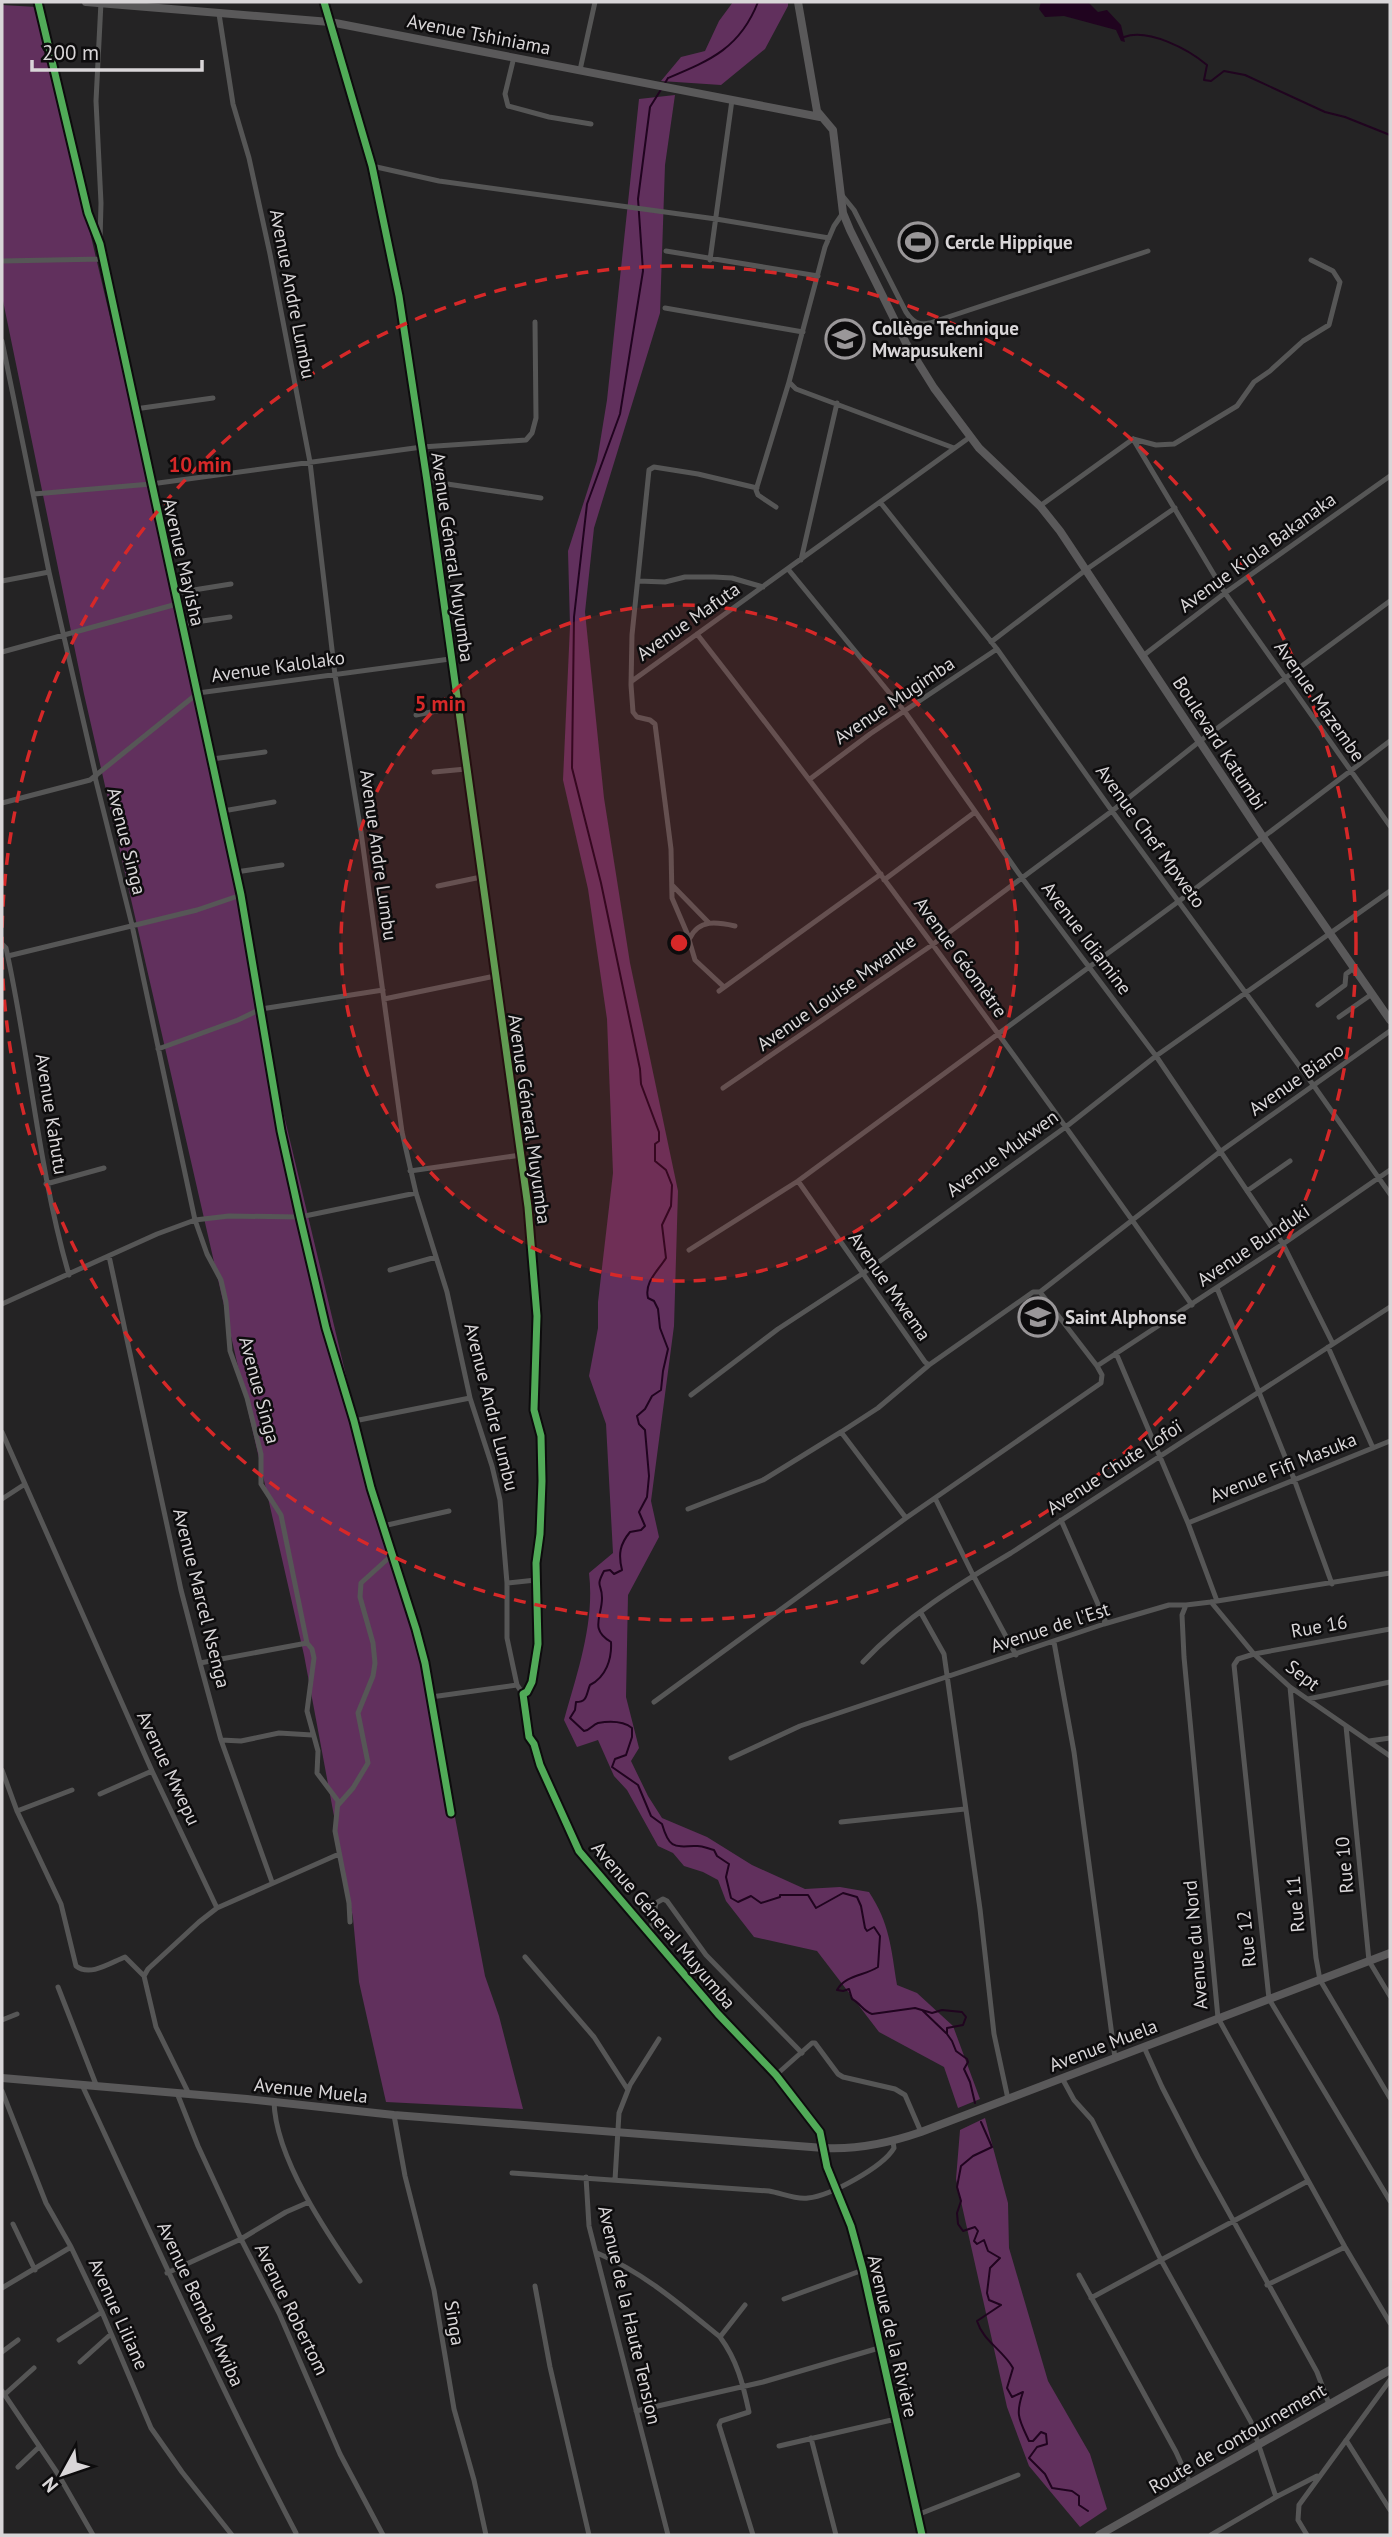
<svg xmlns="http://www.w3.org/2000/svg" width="1392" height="2537" viewBox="0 0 1392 2537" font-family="'PT Sans',sans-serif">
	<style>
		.green { fill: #61305d }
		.water { fill: #20041f }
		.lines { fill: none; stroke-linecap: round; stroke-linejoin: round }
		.stream { stroke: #20041f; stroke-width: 2 }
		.street { stroke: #565656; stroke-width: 5 }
		.secondary { stroke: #5a595a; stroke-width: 8 }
		.cycleway-casing { stroke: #0d0c0d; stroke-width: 11 }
		.cycleway { stroke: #51ab58; stroke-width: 7 }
		.ring { fill: none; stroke: #d62828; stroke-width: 3.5; stroke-dasharray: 12 9 }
		.labels { text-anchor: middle; stroke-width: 5; stroke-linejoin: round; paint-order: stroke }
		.street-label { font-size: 19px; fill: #d9d6d8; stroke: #0d0c0d }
		.poi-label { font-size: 19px; font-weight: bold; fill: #d9d6d8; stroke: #0d0c0d; text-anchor: start }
		.centre { fill: #d62828; stroke: #0d0c0d; stroke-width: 3.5 }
		.ring-label { font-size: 21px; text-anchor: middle; font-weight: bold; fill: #d62828; stroke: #0d0c0d; stroke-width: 5; stroke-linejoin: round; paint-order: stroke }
	</style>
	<rect width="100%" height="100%" fill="#242324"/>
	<path class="green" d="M733,2H788V6L765,49L721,85L661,81L681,57L705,51L719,21Z
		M2,5L37,7L177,602L277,1086L358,1426L427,1669L485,1976L499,2016L523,2109L386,2102L359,1982L353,1918L304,1655L84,694L2,296Z
		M675,95L665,165L660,313L594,528L585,612L604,798L630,963L678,1191L674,1326L651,1501L659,1537L628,1595L626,1697L639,1748L631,1761L648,1796L662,1818L707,1837L752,1865L805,1889L840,1887L869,1892C890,1924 891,1948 897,1985L917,1993L953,2026L980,2099L958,2108L944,2067L879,2032L817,1951L754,1937L726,1901L718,1880L703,1872L684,1866L673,1853L658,1846L627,1790L614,1776L598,1740L577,1747L564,1720C577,1673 595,1623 589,1573L613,1553L606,1424L589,1376L598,1328V1302L613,1173L607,1019L588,889L563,780L570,626L568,551L597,461L607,400L639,99Z
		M985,2118L1008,2203L1009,2248L1048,2381L1090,2454L1107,2509L1080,2527L1029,2466L1007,2407L956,2179L960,2130Z"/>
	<path class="water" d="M1041,2H1088L1098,12L1107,10L1121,25L1125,42L1121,41L1116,30L1064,16L1045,17L1039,9Z"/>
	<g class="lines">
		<path class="stream" d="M1124,37C1148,28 1188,49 1207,65L1204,80L1211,81L1224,71L1245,75L1325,112L1345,117L1390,135
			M665,83L668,78C711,60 740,48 758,2
			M662,88L650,107L638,199L643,271L620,414L587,504L574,617L572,768L601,883L640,1069L641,1084L659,1132V1141L655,1144V1161L666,1170L672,1185L671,1206L662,1225L666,1258C658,1271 644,1282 648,1298L654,1301L658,1309L660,1328L668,1349L663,1371L661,1390L652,1396L645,1409L637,1416L639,1424L645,1430L649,1476L647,1497L639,1512L645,1526L641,1530L630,1532C620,1544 618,1554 622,1570L614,1574L610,1570L604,1571C595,1588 602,1583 602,1598C602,1617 589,1629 611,1642C612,1659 606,1677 590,1685C586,1694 588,1702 576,1702L575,1710L570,1718L584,1731C591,1730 592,1725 598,1723C610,1721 623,1721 632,1728V1737L626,1755L615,1759L612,1767L638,1785L651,1816L662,1824C669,1848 673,1847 696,1846C702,1845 708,1849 714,1850L717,1856L729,1864L726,1877L731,1898L738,1902L751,1896L761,1903L780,1897V1895H808L816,1908L843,1893L857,1897L861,1906L865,1928L867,1931L874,1927L880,1936L878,1967C864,1976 845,1975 837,1990L843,1991L849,1989L852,1999C860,2003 863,2011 872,2014L915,2008L932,2013L942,2010L962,2012L966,2017L963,2025L947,2028V2034L952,2041L956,2051L967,2059L968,2062L964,2069L970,2082L975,2103
			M922,2010L946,2033
			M981,2122L992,2147L973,2156L961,2166L957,2187L961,2201L957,2213L958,2224L963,2231L975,2227L978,2231L974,2241L977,2244L984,2240L988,2251L1000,2258L990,2268L987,2293L989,2300L1001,2305L977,2321C983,2341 1003,2350 1013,2368L1007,2388L1012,2397L1023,2392C1015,2415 1019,2419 1029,2441H1033L1041,2432L1046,2434L1047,2444L1037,2447L1029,2458L1045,2474L1052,2488L1072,2491L1079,2496V2505L1088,2511"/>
		<path class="street" d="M38,2L88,213L100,244L241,895L281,1131L300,1217L326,1328L354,1421L371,1488L416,1629L425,1663L451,1813
			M324,2L372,166L399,296L427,481L528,1207L537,1316L534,1410L541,1436L542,1481L540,1534L536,1563L538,1644L532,1682L527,1692L523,1694L529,1737L534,1744L540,1765L579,1851L718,2014L776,2075L820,2132L827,2167L851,2226L863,2270L922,2535
			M219,14L233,104L249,158L270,254L310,462L335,675L361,832L402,1132L416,1193L447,1292L470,1398L492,1466L500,1500L507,1583V1638L517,1685L523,1694
			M514,57L505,94L508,106L549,117L591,124
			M580,70L595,2
			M372,166L439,181L716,219L829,238
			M841,194L854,210L906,312C912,321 918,326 930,323L1148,251
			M843,213L834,226L825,247L789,382L796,389L954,448
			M100,241L101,203L96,101L101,2
			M666,251L818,276
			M710,260L732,100
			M2,261L103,259
			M665,308L803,332
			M2,341L49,572L96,776
			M135,409L213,398
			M1133,439L1225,593L1390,826
			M1133,439L1156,445L1174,444L1237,406L1254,382L1270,371L1303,341L1329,325L1340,282L1333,271L1311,260
			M427,481L541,498
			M34,494L151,484L422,447L526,440L532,433L536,418L535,322
			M880,502L997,649L1112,811L1314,1086L1390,1194
			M1040,506L1133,439
			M776,507L758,495L756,490L789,382
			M801,560L837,403
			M788,569L905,712L1022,878L1156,1056L1283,1244L1333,1344
			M2,581L49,572
			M638,581L665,582L685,577H714L732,578L763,587
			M175,593L231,584
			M182,624L230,617
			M697,634C868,853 1032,1077 1192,1305
			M991,642L1087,569L1175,508
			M2,652L177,604
			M1144,655L1225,593L1390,476
			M632,681L970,437
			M416,715L457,707
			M212,759L265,752
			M434,772L466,769
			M95,777L132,925L195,1220L207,1254L221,1280L226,1302L230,1351L247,1398L261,1454V1484L281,1515L307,1643L312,1649L314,1658L307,1711L318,1751L317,1773L338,1801L335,1831L349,1903L350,1922
			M810,779L870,734L997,649
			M2,803L90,780L198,693L450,659
			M223,811L274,802
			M236,872L282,865
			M884,880L975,812
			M672,885L709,923
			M438,886L481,877
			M690,938C699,919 717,922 735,926
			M2,944L6,948C30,1057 38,1168 69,1275
			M8,956L197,910L241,895
			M724,987L695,960L687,933L672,898L671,849L655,724L650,720L637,717L633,712L631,685L632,635L649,470L654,467L698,474L757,488
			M719,991L881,874
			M384,999L495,976
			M1318,1005L1345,985L1346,974L1354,968
			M1339,1017L1372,994
			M158,1049L238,1020L261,1009L383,990
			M723,1088L932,945L1112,811L1200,741L1390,601
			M410,1171L521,1155
			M798,1181L925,1362L929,1365
			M46,1184L104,1168
			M1247,1191L1290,1161
			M689,1250L798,1181L1179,901L1390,741
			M109,1256L181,1590L200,1663L221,1740L272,1882
			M390,1270L436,1257
			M1217,1288L1294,1479L1332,1584
			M2,1304L157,1234L195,1220L229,1216L300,1217L416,1193
			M1328,1347L1373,1448
			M1116,1353L1188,1523L1217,1601
			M1097,1366L1283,1244L1390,1170
			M691,1395L778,1329L862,1274L1067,1126L1156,1056L1390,891
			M354,1421L470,1398
			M2,1432L152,1771L217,1908
			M841,1432L906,1518
			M935,1498L973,1575L1016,1655
			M2,1499L25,1484
			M688,1509L763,1480L841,1432L878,1408L929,1365L1033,1292H1040L1221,1151L1390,1031
			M1061,1520L1105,1620L1104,1624
			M1188,1523L1390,1441
			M383,1526L449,1511
			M507,1583L536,1580
			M1211,1602L1254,1654L1290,1687L1390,1756
			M1186,1605L1182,1615L1184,1657L1218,2018L1345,2247L1390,2323
			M921,1613L944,1654L980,1909L994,2034L1008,2099
			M1390,1629L1254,1654L1238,1659L1234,1665L1269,1999L1390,2201
			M1054,1642L1074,1752L1115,2058
			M863,1662C904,1618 959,1584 1011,1553L1390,1307
			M200,1663L307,1643
			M1290,1687L1316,1958L1320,1980L1390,2098
			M431,1697L517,1685
			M1308,1699L1390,1682
			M654,1702L906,1518L1101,1383L1102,1375L1097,1366L1040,1292
			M1346,1726L1369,1961L1390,1996
			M221,1740L241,1741L279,1733L312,1735
			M1369,1741L1390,1738
			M731,1758L800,1726L1104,1624L1169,1605H1186L1211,1602L1390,1573
			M2,1770L17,1811L61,1904L76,1966C90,1977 110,1963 125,1957L144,1976
			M100,1794L152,1771
			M338,1805L353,1788L368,1763L358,1713L373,1676L375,1663L373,1643L360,1597L361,1583L392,1555
			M17,1811L72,1790
			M841,1822L965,1809
			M650,1934L656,1903L663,1899L667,1901L706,1955L802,2053
			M525,1957L594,2037L628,2090
			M58,1987L97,2087
			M2,2020L17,2014
			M1144,2047L1162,2087L1198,2157L1317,2372L1329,2404
			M776,2075L812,2043H815L838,2074L843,2077L895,2089L905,2095L921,2132
			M1062,2078L1074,2100L1092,2120L1161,2260L1308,2181
			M82,2085C152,2235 219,2386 296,2533
			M2,2091L46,2203L71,2247L102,2312L151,2428L182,2472L232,2535
			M177,2093L198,2146L241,2239L279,2313L340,2454L383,2535
			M189,2094L156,2027L144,1976L148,1969L199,1922L217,1908L339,1854
			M274,2101C275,2158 328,2235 360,2281
			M394,2115L405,2176L434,2290L454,2409L474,2480L486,2535
			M512,2173L769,2191C781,2193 796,2200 808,2198C830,2196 883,2167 894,2148L893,2142
			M586,2177L589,2226L668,2535
			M615,2180L619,2113L630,2085L659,2039
			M13,2224L35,2270
			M597,2253C643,2272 681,2305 720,2337C737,2360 743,2384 749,2412L721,2421L719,2425L753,2535
			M167,2273L241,2239L286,2212L309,2202
			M1079,2275L1176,2452L1190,2483
			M1267,2285L1345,2247
			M535,2286L550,2367L589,2535
			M2,2288L71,2247
			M1091,2298L1161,2260L1251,2422L1276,2497
			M784,2299L863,2270
			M720,2337L745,2305
			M59,2340L102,2312
			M2,2352L18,2340
			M80,2362L111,2334
			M2,2391L58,2474L93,2535
			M4,2395L34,2368
			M636,2411L763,2382L879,2348
			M811,2438L836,2535
			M1346,2440L1390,2510
			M779,2446L896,2419
			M18,2467L39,2447
			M917,2515L1018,2475
			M1211,2535L1276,2497L1317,2476
			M1307,2535L1298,2520L1299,2505L1390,2380"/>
		<path class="secondary" d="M86,2L330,22L820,117
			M798,2L817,111L833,130L843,213L850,230L906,343L934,388L979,448L1040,506L1060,531L1263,837L1390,1020
			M2,2078L247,2099L394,2115L824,2148C858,2150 889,2143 921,2132L1390,1953
			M1099,2535L1390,2370"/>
		<g class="cycleway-casing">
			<path id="cycleway" d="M38,2L88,213L100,244L241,895L281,1131L300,1217L326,1328L354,1421L371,1488L416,1629L425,1663L451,1813
				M324,2L372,166L399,296L427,481L528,1207L537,1316L534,1410L541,1436L542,1481L540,1534L536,1563L538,1644L532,1682L527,1692L523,1694L529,1737L534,1744L540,1765L579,1851L718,2014L776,2075L820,2132L827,2167L851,2226L863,2270L922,2535"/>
		</g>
		<use href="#cycleway" class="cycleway"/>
	</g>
	<circle cx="679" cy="943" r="338" fill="#d62828" fill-opacity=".12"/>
	<g class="ring">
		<circle cx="679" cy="943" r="338"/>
		<circle cx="679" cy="943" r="677"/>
	</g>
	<defs>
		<g id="stadium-ring" transform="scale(2.0125)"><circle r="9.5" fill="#0d0c0d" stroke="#9a9799" stroke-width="1.5"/><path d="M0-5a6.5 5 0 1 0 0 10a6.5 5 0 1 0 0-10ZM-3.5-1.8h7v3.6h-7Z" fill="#9a9799"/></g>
		<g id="school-ring" transform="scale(2.0125)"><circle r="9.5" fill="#0d0c0d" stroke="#9a9799" stroke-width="1.5"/><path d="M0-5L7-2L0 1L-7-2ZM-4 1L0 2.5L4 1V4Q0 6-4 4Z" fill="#9a9799"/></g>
	</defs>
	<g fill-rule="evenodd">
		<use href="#stadium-ring" x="918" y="242"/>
		<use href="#school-ring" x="845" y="339"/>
		<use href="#school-ring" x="1038" y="1317"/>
	</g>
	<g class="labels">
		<g class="street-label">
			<text transform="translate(479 34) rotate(11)" y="7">Avenue Tshiniama</text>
			<text transform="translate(293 294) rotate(79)" y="7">Avenue Andre Lumbu</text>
			<text transform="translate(1257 552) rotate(-36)" y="7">Avenue Kiola Bakanaka</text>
			<text transform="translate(453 557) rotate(82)" y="7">Avenue Géneral Muyumba</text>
			<text transform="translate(184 562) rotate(77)" y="7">Avenue Mayisha</text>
			<text transform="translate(688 621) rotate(-35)" y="7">Avenue Mafuta</text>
			<text transform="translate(278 666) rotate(-8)" y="7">Avenue Kalolako</text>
			<text transform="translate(894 700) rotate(-34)" y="7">Avenue Mugimba</text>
			<text transform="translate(1320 701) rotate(55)" y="7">Avenue Mazembe</text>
			<text transform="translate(1220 743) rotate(57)" y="7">Boulevard Katumbi</text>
			<text transform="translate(1151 836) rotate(54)" y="7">Avenue Chef Mpweto</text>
			<text transform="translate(127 841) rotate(76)" y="7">Avenue Singa</text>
			<text transform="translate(379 855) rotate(82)" y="7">Avenue Andre Lumbu</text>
			<text transform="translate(1087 938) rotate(53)" y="7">Avenue Idiamine</text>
			<text transform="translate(961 957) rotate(54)" y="7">Avenue Géomètre</text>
			<text transform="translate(836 992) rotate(-35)" y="7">Avenue Louise Mwanke</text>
			<text transform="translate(1296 1079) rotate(-35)" y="7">Avenue Biano</text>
			<text transform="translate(52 1114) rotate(81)" y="7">Avenue Kahutu</text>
			<text transform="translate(530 1119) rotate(82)" y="7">Avenue Géneral Muyumba</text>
			<text transform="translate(1002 1153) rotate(-36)" y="7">Avenue Mukwen</text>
			<text transform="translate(1253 1245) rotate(-34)" y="7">Avenue Bunduki</text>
			<text transform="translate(890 1286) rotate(55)" y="7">Avenue Mwema</text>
			<text transform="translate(260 1390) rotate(75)" y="7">Avenue Singa</text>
			<text transform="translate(492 1407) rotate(76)" y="7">Avenue Andre Lumbu</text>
			<text transform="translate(1114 1467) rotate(-33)" y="7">Avenue Chute Lofoï</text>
			<text transform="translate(1283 1467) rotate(-22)" y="7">Avenue Fifi Masuka</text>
			<text transform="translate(202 1598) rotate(76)" y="7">Avenue Marcel Nsenga</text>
			<text transform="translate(1319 1626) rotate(-10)" y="7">Rue 16</text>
			<text transform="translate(1050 1627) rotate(-18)" y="7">Avenue de l'Est</text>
			<text transform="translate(1303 1675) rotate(38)" y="7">Sept</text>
			<text transform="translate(169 1768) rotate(65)" y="7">Avenue Mwepu</text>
			<text transform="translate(1344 1865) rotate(-95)" y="7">Rue 10</text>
			<text transform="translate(1295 1904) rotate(-95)" y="7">Rue 11</text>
			<text transform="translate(664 1925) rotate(50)" y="7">Avenue Géneral Muyumba</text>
			<text transform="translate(1246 1939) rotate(-96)" y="7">Rue 12</text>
			<text transform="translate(1195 1945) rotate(-95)" y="7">Avenue du Nord</text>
			<text transform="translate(1103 2045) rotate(-21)" y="7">Avenue Muela</text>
			<text transform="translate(311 2090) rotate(6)" y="7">Avenue Muela</text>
			<text transform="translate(201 2304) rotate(65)" y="7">Avenue Bemba Mwiba</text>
			<text transform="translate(292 2309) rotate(64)" y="7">Avenue Robertom</text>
			<text transform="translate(119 2314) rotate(66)" y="7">Avenue Liliane</text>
			<text transform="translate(630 2315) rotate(77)" y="7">Avenue de la Haute Tension</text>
			<text transform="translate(455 2323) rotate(81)" y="7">Singa</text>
			<text transform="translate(893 2336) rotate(77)" y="7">Avenue de la Rivière</text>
			<text transform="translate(1237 2438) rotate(-30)" y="7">Route de contournement</text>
		</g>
		<g class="poi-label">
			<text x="945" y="249">Cercle Hippique</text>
			<text x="872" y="335">Collège Technique<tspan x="872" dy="22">Mwapusukeni</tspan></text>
			<text x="1065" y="1324">Saint Alphonse</text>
		</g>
	</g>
	<circle cx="679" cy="943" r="10" class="centre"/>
	<g class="ring-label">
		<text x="200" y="472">10 min</text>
		<text x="440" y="711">5 min</text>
	</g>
	<rect width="1392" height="2537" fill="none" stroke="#d9d6d8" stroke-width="7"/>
	<g transform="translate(63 2474) rotate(230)" stroke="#0d0c0d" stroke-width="5" paint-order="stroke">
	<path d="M0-5L12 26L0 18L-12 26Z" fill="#d9d6d8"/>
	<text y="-10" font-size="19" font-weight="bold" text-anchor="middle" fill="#d9d6d8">N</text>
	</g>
	<path d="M32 60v10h170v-10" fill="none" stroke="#d9d6d8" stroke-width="3.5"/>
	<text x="42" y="60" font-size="21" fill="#d9d6d8" stroke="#0d0c0d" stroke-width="5" paint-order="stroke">200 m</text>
</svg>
